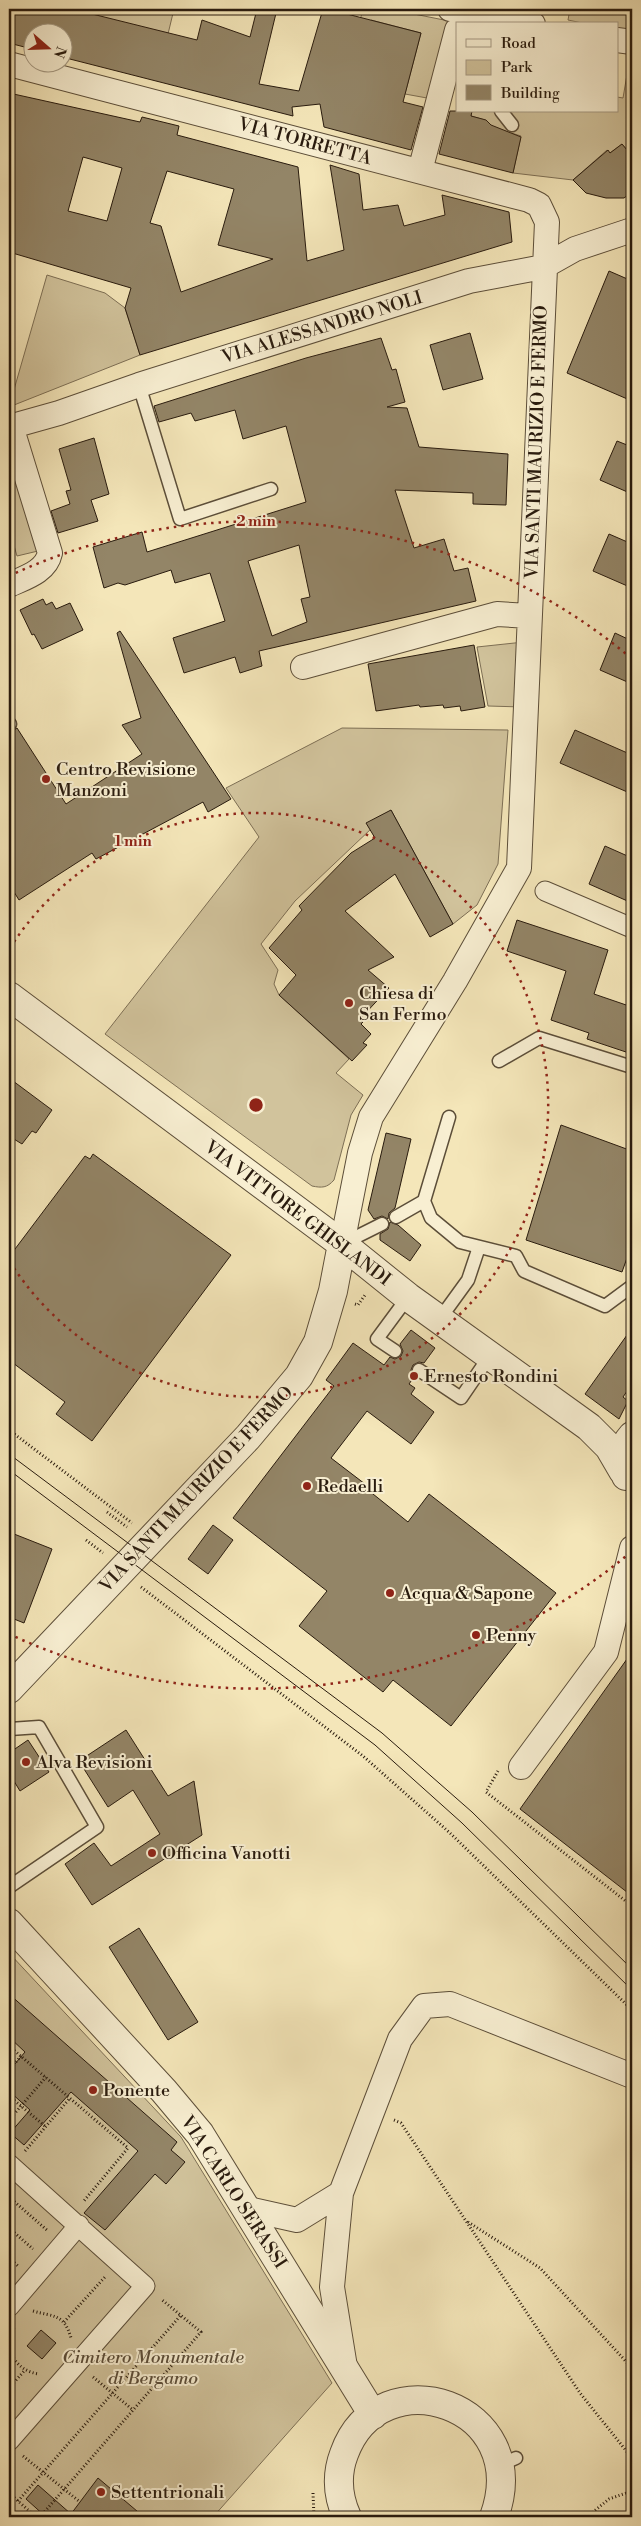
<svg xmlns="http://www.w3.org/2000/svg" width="641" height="2526" viewBox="0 0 641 2526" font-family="'Libre Bodoni',serif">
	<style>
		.green { fill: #d1c39c; stroke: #7d6f55 }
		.building { fill: #938567; stroke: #291b0e; fill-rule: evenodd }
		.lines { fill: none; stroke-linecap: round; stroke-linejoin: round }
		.service-casing { stroke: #5c4e39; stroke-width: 15 }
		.pedestrian-casing { stroke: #5c4e39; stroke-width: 21 }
		.minor-casing { stroke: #5c4e39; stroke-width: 26 }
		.tertiary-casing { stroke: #5c4e39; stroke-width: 30 }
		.path { stroke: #291b0e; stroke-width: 3; stroke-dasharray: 1 2.5; stroke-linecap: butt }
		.service { stroke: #f8efd2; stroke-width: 12 }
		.pedestrian { stroke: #f8efd2; stroke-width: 19 }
		.minor { stroke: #f8efd2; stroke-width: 24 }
		.tertiary { stroke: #f8efd2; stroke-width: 28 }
		.tram { stroke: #291b0e; stroke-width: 1 }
		.ring { fill: none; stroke: #8f2418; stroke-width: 2.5; stroke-dasharray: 2.5 5 }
		.poi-dot { fill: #8f2418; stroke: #f8efd2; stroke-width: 2 }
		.labels { text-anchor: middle; stroke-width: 4; stroke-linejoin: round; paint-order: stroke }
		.street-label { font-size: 18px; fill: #291b0e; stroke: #f8efd2 }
		.poi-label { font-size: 18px; fill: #291b0e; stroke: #f8efd2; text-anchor: start }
		.park-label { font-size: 18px; font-style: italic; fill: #5b4d39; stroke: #f8efd2 }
		.centre { fill: #8f2418; stroke: #f8efd2; stroke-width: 2.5 }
		.ring-label { font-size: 15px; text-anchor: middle; font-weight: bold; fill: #8f2418; stroke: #f8efd2; stroke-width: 4; stroke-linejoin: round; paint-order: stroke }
	</style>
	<rect width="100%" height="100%" fill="#f4e6b9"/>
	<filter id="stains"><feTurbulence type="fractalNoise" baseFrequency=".004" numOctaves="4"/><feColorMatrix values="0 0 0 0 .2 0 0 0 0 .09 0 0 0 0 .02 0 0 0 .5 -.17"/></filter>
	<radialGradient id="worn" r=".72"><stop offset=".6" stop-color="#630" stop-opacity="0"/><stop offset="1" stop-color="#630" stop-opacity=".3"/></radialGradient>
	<path class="green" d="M97,9H174L168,34L95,16Z
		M363,9H389L449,21L427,98L405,94L421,33L371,20L342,88Z
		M570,9H632V32L617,29V24H587L568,20Z
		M630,57L632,58V156L622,144L610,153L607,150L573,180L513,173L521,136L488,126L485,120L471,116L472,111H617V97L623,98Z
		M47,275L105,293L125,308L140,355L9,407Z
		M9,453L38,551L17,556L9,528Z
		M524,642L522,707L488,706L477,647Z
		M342,728L508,730L498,864L477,905L453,924L391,810L295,901L261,944L278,970L274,984L279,995L349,1059L336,1073L363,1095L351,1115L334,1180C327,1188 322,1188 312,1186L105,1034L259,837L226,788Z
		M9,1953L181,2137L332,2383L213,2517H9Z"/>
	<path class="building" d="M9,9H72L197,40L202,20L250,37L257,9H277L259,84L299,91L323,9H348L347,14L421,33L403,102L423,107L411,150L324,127L320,104L292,107L293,116L62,57V32H32V49L9,43Z
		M9,93L140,122L142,117L179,126L177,135L298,167L307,261L344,250L330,165L359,174L363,210L398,205L404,226L445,215L442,195L509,212L512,242L140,355L125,308L131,288L9,252ZM83,157L122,168L107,221L68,211ZM167,171L234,189L218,245L273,259L181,292L161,226L150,223Z
		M450,111H472L471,116L486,120L491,125L521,137L513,173L439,154Z
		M622,144L632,156V192L624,198H606L586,193L573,180L608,150L610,153Z
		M609,271L632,281V401L567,373Z
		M470,333L483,379L443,390L430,345Z
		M381,338L392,370L396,369L405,402L387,407L407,408L419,447L508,454L506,505L473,504V493L395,490L414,548L444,539L454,571L468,568L476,601L259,651L262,666L240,673L235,657L184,673L173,638L225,621L210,573L175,583L171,570L125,585L118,583L104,588L93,547L142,532L147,552L306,502L286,426L243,439L235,410L195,421L191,413L159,422L154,406L306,358ZM299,545L310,597L301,599L307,622L272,636L248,561Z
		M94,438L109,494L91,500L98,521L58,533L51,511L70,504L66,491L71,490L59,449Z
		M617,441L632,447V494L600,480Z
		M609,534L632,544V588L593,571Z
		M43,599L46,605L52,602L56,609L70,603L83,630L42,649L34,634L32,635L20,610Z
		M120,631L231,799L208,812L203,802L96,859L92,853L19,900L9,884V733L17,728L66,804L142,754L122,725L141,718L117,633Z
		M615,633L632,641V684L600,670Z
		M474,645L485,707L461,711L460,706L444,708L443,705L420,707L419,705L376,711L368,664Z
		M575,730L632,755V794L560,763Z
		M391,810L453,924L430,937L395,874L345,911L394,957L368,970L389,988L360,1019L363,1022L361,1024L371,1034L363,1043L367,1045L352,1061L279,995L296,975L269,948L302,910L299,906L351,853L375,838L366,823Z
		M605,846L632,858V903L589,884Z
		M517,920L608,950L594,994L632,1007V1054L587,1039L589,1033L551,1020L566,971L507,951Z
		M9,1078L52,1110L36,1133L32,1131L22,1144L9,1136Z
		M561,1125L632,1151V1244L622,1272L526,1240Z
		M386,1133L411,1139L395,1208L389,1213L388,1219L382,1216L374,1219L368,1210Z
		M93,1154L231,1255L92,1441L56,1414L65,1402L9,1360V1257L85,1156L90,1159Z
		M390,1222L398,1225L421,1245L410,1261L380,1240V1234L388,1229Z
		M632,1328V1384L623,1397L628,1401L619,1419L585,1394Z
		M411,1330L435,1348L424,1363L419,1362L413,1365L411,1370L414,1377L409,1384L415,1388L411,1394L434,1412L411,1444L367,1411L331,1458L365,1484L363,1486L408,1522L429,1494L556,1593L451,1726L393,1680L383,1692L299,1626L327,1591L233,1518L334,1386L326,1380L353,1343L384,1365L390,1357L395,1359L401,1356L403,1351L400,1344Z
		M213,1525L233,1540L208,1574L188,1559Z
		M9,1532L52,1549L24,1623L9,1617Z
		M632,1652V1896L520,1809Z
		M126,1730L168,1796L194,1781L202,1835L92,1905L65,1864L94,1843L111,1866L160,1834L133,1790L108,1807L79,1761Z
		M28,1740L49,1772L20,1791L9,1773V1753Z
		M139,1928L198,2022L168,2040L109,1947Z
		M9,1994L177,2142L171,2150L185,2162L166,2184L155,2174L105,2230L84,2213L138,2151L71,2092L24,2145L10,2133L30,2110L9,2091V2071L25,2052L9,2037Z
		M41,2330L56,2343L42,2359L27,2346Z
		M98,2478L144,2517H46L26,2499L38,2485L71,2514Z"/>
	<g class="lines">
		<g class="service-casing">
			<path id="service" d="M501,111L512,125
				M139,385L180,519L271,489
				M9,725L10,724
				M499,1061L539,1038L632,1067
				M449,1117L424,1201L431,1218L460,1242L516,1256L524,1271L605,1306L632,1286
				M396,1217L424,1201
				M342,1244L382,1224
				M439,1320L468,1280L479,1247
				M395,1351L377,1339L408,1297
				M419,1370L461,1398L489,1357
				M9,1727L10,1729L39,1727L97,1827L9,1887
				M500,2465L516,2458"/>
		</g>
		<g class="pedestrian-casing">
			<path id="pedestrian" d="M545,891L632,928
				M9,2164L145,2286L9,2441
				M9,2307L79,2225"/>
		</g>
		<g class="minor-casing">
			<path id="minor" d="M450,9L533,24
				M617,40L632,42
				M9,64L529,200L539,205L547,222L519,868L455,981L371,1117L360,1153L342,1244
				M420,171L457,30
				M9,427L59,413L139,385L469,281L543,267L575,249L632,230
				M9,585C24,578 46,572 50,553L11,426
				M303,667L497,614L529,616
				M521,1767L606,1652L632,1548
				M248,2209L297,2220L341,2193
				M345,2367L332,2287L341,2193L400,2039L424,2006L450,2004L632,2076"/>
		</g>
		<g class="tertiary-casing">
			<path id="tertiary" d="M9,996L342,1244L408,1297L589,1427L609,1447L623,1471
				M626,1476C619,1462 622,1447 632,1436
				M9,1689L248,1437L299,1376L318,1342L333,1291L342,1244
				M9,1923L164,2091L200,2134L373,2415
				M347,2517C338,2497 336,2475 344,2454C380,2354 535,2404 494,2517"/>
		</g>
		<path class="path" d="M355,1304L358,1305L365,1295
			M9,1430L132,1523
			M107,1512L127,1527
			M86,1540L103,1553
			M141,1587L363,1756L450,1833L632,2010
			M498,1771L486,1792L632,1906
			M9,2046L128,2148L83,2202
			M9,2070L21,2056
			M9,2096L46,2127
			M9,2120L46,2077
			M394,2120L401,2123L580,2393L632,2458
			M25,2151L70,2098
			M9,2197L48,2231
			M468,2222L540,2268L632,2368
			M9,2228L33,2249
			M9,2258L18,2266
			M33,2311C53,2317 64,2313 71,2338
			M64,2322L105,2277
			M14,2328C2,2349 16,2371 39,2374
			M93,2377L133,2410
			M9,2388L25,2370
			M23,2456L80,2502
			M9,2493L36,2517
			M313,2493L314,2517
			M18,2501L181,2315
			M40,2517L201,2332L161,2299
			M587,2517L609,2499L632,2491"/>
		<use href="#service" class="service"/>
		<use href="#pedestrian" class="pedestrian"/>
		<use href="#minor" class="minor"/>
		<use href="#tertiary" class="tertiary"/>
		<path class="tram" d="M9,1454L382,1733L472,1812L632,1969
			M9,1470L375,1745L462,1823L632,1990"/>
	</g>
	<g class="ring">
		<path d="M10 948A292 292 0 1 1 10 1262"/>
		<path d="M631 1552A584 584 0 0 1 9 1634M9 576A584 584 0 0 1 631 658"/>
	</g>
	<g class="poi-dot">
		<circle cx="46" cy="779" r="5"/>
		<circle cx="349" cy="1003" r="5"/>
		<circle cx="414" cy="1376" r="5"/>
		<circle cx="307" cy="1486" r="5"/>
		<circle cx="390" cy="1593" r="5"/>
		<circle cx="476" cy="1635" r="5"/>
		<circle cx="26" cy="1762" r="5"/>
		<circle cx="152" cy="1853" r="5"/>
		<circle cx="93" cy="2090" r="5"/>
		<circle cx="101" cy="2492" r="5"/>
	</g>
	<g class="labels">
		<g class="street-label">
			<text transform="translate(305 141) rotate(15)" y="6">VIA TORRETTA</text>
			<text transform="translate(322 327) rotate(-17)" y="6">VIA ALESSANDRO NOLI</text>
			<text transform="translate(536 442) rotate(-88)" y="6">VIA SANTI MAURIZIO E FERMO</text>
			<text transform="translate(298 1213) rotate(37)" y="6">VIA VITTORE GHISLANDI</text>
			<text transform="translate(196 1489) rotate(-47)" y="6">VIA SANTI MAURIZIO E FERMO</text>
			<text transform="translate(234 2192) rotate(57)" y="6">VIA CARLO SERASSI</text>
		</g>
		<g class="poi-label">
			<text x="56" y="775">Centro Revisione<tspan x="56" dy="21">Manzoni</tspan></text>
			<text x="359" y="999">Chiesa di<tspan x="359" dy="21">San Fermo</tspan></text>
			<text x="424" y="1382">Ernesto Rondini</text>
			<text x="317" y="1492">Redaelli</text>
			<text x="400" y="1599">Acqua &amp; Sapone</text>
			<text x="486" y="1641">Penny</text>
			<text x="36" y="1768">Alva Revisioni</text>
			<text x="162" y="1859">Officina Vanotti</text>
			<text x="103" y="2096">Ponente</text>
			<text x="111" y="2498">Settentrionali</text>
		</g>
		<g class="park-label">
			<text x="153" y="2363">Cimitero Monumentale<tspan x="153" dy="21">di Bergamo</tspan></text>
		</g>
	</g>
	<circle cx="256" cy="1105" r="8" class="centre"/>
	<g class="ring-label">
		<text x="256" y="526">2 min</text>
		<text x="133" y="846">1 min</text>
	</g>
	<rect width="641" height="2526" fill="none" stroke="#f4e6b9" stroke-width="30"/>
	<rect x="10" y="10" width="621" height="2506" fill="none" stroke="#291b0e" stroke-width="2.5"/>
	<rect x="15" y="15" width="611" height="2496" fill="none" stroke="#291b0e"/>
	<rect x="456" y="22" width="162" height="90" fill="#f8efd2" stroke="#a59a84"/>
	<rect x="466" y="39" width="25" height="8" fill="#f8efd2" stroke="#a59a84"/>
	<text x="501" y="48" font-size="15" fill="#291b0e">Road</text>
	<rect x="466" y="60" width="25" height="15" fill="#d1c39c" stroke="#a59a84"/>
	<text x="501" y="72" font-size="15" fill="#291b0e">Park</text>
	<rect x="466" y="85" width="25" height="15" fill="#938567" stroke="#a59a84"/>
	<text x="501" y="98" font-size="15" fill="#291b0e">Building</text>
	<g transform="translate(48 48) rotate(110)"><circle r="24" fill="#f8efd2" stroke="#a59a84"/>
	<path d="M0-4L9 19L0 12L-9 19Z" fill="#8f2418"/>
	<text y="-8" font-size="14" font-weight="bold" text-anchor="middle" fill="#291b0e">N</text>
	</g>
	<rect width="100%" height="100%" filter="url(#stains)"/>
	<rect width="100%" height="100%" fill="url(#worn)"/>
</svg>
